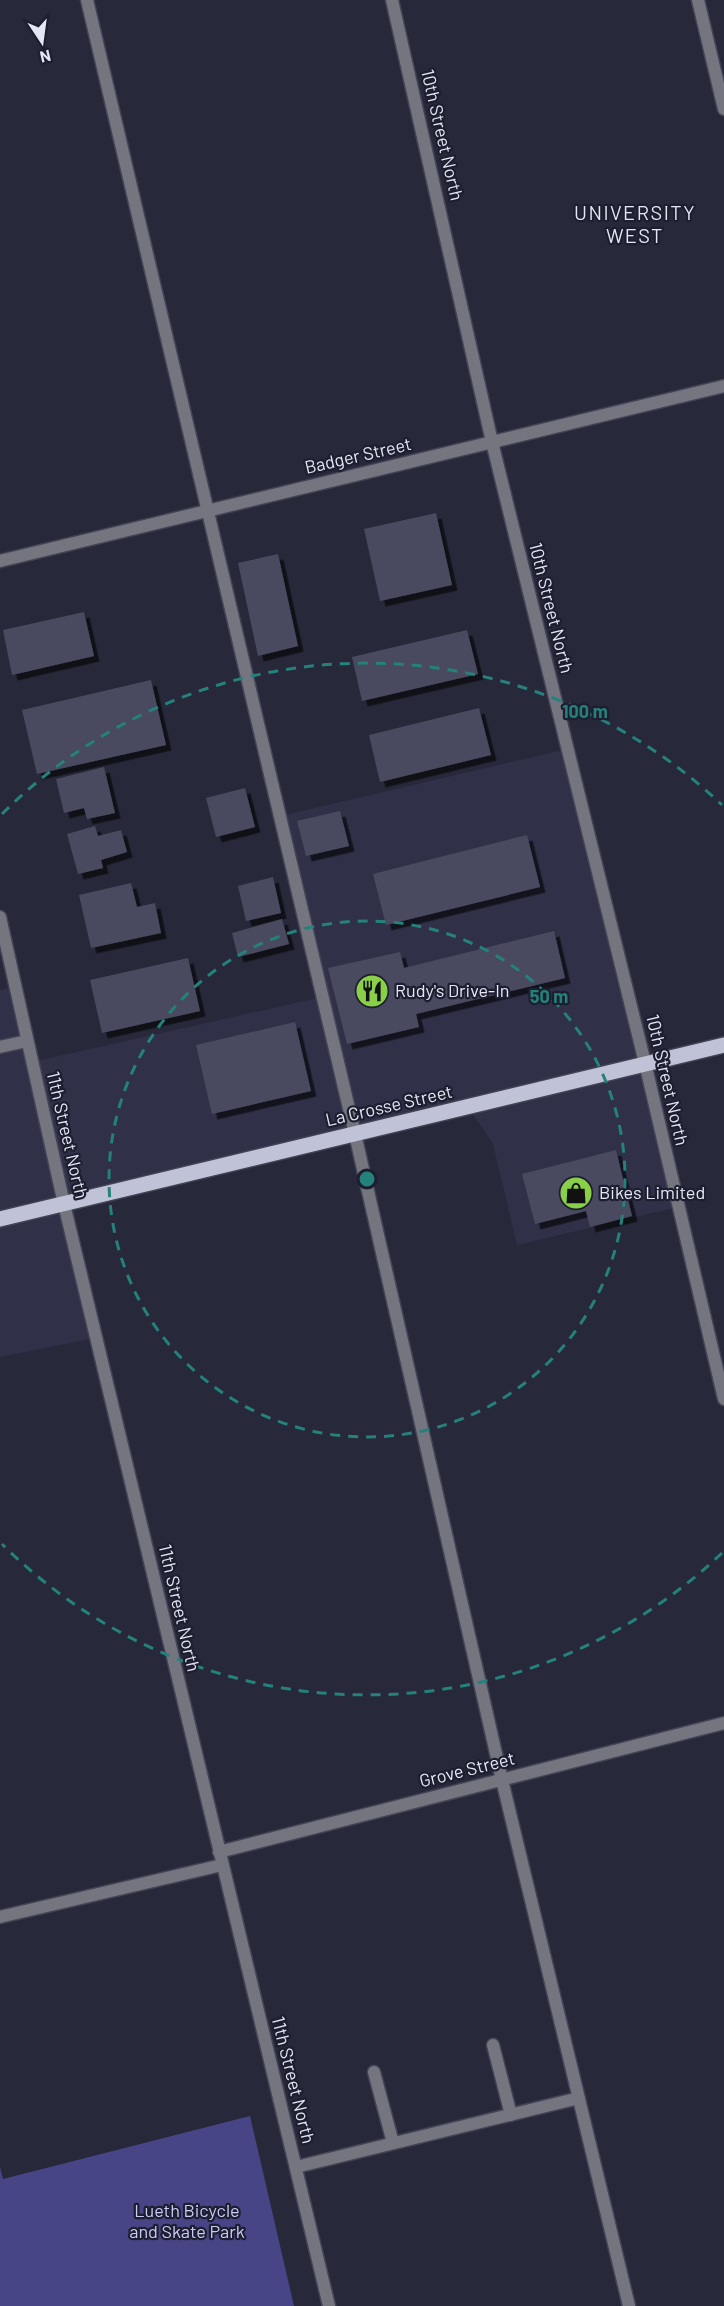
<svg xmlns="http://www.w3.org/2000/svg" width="724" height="2306" viewBox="0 0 724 2306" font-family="Barlow,sans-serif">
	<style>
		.built { fill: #303049 }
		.green { fill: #474585 }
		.building { fill: #494a5f; filter: url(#shadow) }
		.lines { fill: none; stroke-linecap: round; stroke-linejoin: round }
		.service-casing { stroke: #424354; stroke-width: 15 }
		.minor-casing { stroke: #424354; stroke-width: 15 }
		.primary-casing { stroke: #424354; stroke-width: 18 }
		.service { stroke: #757580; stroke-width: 12 }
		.minor { stroke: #757580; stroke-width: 12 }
		.primary { stroke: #c0c2d7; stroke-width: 15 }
		.ring { fill: none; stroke: #24817b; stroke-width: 3; stroke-dasharray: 10 8 }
		.labels { text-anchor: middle; stroke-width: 4.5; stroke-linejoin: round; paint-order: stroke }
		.street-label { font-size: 18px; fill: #e5e6f3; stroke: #1d1e30 }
		.poi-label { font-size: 18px; fill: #e5e6f3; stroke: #1d1e30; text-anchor: start }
		.park-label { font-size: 18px; fill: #c9cbf7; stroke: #1d1e30 }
		.neighbourhood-label { font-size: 20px; letter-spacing: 1.5px; fill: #e5e6f3; stroke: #1d1e30 }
		.centre { fill: #24817b; stroke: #1d1e30; stroke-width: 3 }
		.ring-label { font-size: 18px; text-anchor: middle; font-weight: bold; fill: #24817b; stroke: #1d1e30; stroke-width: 4.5; stroke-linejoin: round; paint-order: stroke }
	</style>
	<defs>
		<filter id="shadow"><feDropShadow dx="5.5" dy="5.5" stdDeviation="0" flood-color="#0009"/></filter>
	</defs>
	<rect width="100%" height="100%" fill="#27283a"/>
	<path class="built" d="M567,749L678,1207L517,1245L493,1144L468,1107L64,1204L96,1338L0,1357V990L16,987L32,1062L322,997L281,816Z"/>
	<path class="green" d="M250,2116L294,2306H0V2167L3,2179Z"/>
	<path class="building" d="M436,513L452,585L380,601L364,529Z
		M278,554L298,646L258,656L238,563Z
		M84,612L94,656L12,675L3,630Z
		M467,630L478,674L362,701L352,657Z
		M151,680L166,745L37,774L22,710Z
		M479,708L491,755L380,782L369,735Z
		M104,767L115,813L87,819L84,808L64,813L56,779Z
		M245,788L255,827L216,837L206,798Z
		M340,811L349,846L306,856L297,821Z
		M95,826L98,836L121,830L127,852L101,860L103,868L78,874L67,834Z
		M527,835L540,887L386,925L373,874Z
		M273,877L281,913L246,921L238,886Z
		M131,883L137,907L155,903L161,933L91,948L79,895Z
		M282,919L289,944L238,957L232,933Z
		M554,931L565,978L416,1014L419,1027L347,1044L328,968L400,952L404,968Z
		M188,958L200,1011L102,1033L90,980Z
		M295,1022L311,1091L212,1114L196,1045Z
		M616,1150L632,1216L590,1227L586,1211L535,1224L522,1174Z"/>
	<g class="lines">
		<g class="service-casing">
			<path id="service" d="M87,0L355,1134L502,1780L629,2306
				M698,0L724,109
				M0,1047L27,1041
				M0,1917L222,1865
				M493,2045L511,2115
				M374,2072L393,2143
				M296,2167L579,2098"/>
		</g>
		<g class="minor-casing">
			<path id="minor" d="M392,0L492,442L645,1063L724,1399
				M0,561L724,386
				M0,917L64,1204L329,2306
				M219,1852L724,1723"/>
		</g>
		<g class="primary-casing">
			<path id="primary" d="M0,1219L724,1045"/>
		</g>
		<use href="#service" class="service"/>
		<use href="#minor" class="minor"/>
		<use href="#primary" class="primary"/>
	</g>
	<g class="ring">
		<circle cx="367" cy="1179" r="258"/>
		<path d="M722 1553A516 516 0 0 1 2 1544M2 814A516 516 0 0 1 722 805"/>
	</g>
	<defs>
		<g id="restaurant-disc" transform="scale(1.725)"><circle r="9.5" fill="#89cf48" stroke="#1d1e30"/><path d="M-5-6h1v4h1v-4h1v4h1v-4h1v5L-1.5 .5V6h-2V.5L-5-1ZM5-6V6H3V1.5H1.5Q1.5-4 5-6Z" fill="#111"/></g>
		<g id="shop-disc" transform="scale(1.725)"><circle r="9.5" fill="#89cf48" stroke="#1d1e30"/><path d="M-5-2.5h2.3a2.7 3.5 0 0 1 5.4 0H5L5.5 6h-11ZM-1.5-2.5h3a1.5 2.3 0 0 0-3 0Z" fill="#111"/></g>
	</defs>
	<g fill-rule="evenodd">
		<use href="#restaurant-disc" x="372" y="991"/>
		<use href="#shop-disc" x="576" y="1193"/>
	</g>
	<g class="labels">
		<g class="street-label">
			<text transform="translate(442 135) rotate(77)" y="6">10th Street North</text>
			<text transform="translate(358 456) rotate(-13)" y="6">Badger Street</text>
			<text transform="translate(551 608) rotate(76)" y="6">10th Street North</text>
			<text transform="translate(667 1080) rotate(77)" y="6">10th Street North</text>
			<text transform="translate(389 1106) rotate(-13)" y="6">La Crosse Street</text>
			<text transform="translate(67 1135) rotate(77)" y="6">11th Street North</text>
			<text transform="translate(179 1608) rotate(77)" y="6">11th Street North</text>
			<text transform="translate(467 1770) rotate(-14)" y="6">Grove Street</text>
			<text transform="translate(293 2080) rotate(76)" y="6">11th Street North</text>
		</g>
		<g class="poi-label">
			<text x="395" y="997">Rudy's Drive-In</text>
			<text x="599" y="1199">Bikes Limited</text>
		</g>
		<g class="park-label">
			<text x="187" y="2217">Lueth Bicycle<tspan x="187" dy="21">and Skate Park</tspan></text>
		</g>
		<g class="neighbourhood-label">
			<text x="635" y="220">UNIVERSITY<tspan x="635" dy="23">WEST</tspan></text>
		</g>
	</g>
	<circle cx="367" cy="1179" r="9" class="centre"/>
	<g class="ring-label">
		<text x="585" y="718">100 m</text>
		<text x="549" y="1003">50 m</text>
	</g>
	<g transform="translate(42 42) rotate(167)" stroke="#1d1e30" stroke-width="4.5" paint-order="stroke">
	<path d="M0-4.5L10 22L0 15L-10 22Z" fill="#e5e6f3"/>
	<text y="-9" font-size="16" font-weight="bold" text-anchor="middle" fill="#e5e6f3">N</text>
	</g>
</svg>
